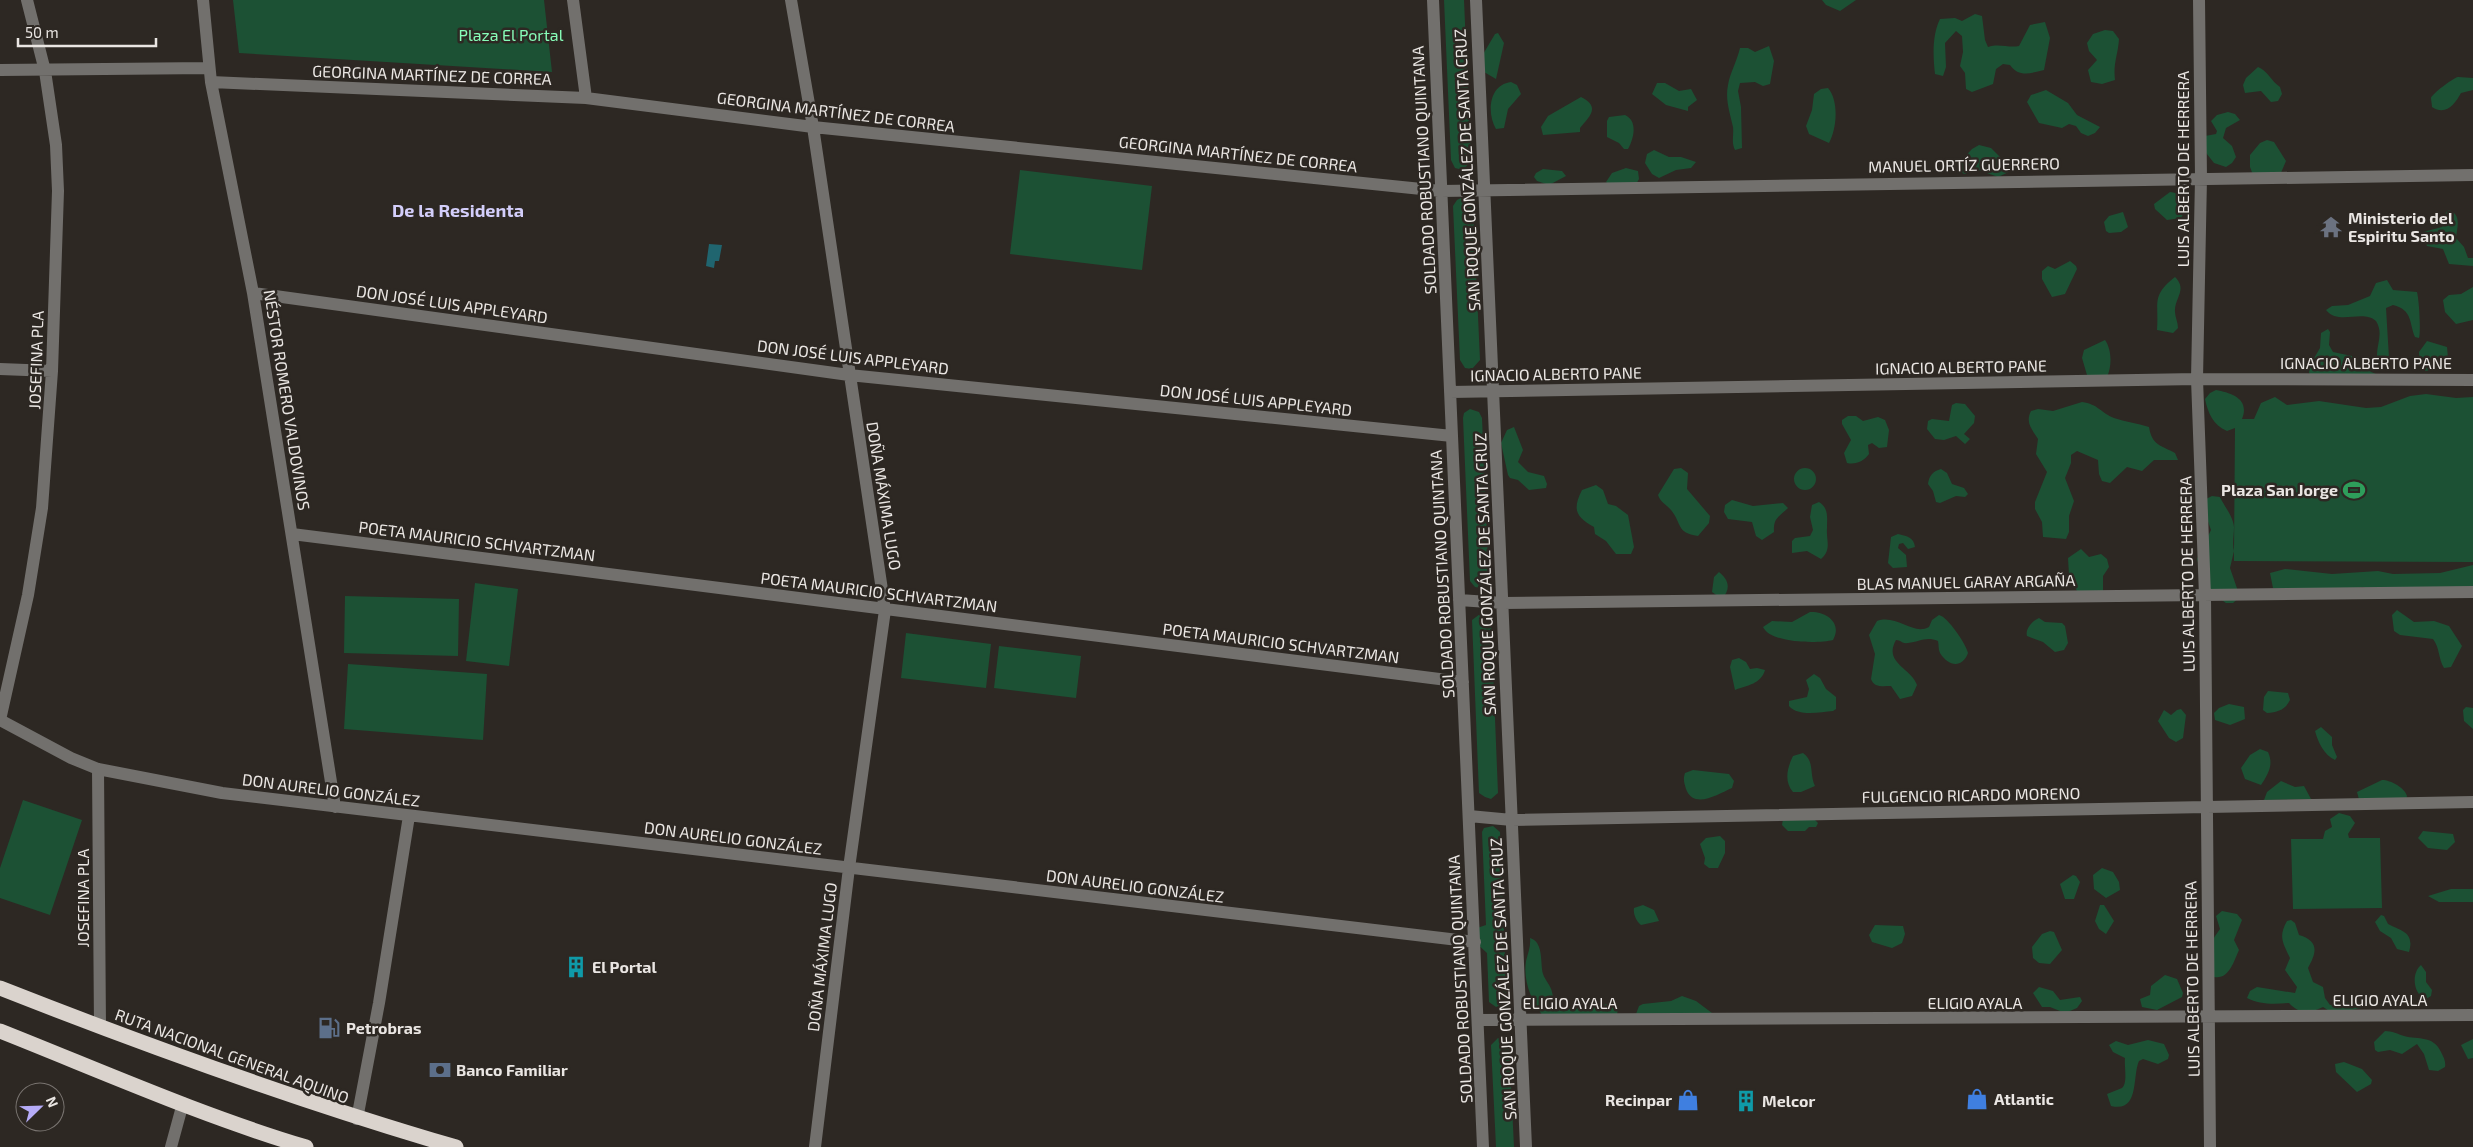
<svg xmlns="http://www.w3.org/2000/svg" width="2473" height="1147" viewBox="0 0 2473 1147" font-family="'Exo 2',sans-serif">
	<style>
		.green { fill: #1c5134 }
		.water { fill: #20656f }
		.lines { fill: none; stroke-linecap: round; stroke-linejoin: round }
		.minor { stroke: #72706d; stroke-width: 12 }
		.highway { stroke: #dad3cd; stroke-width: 15 }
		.labels { text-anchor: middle; stroke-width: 5; stroke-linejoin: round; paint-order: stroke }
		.park-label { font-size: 16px; fill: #87fcb8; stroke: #2d2823 }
		.street-label { font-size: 16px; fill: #eae6e3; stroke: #2d2823 }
		.poi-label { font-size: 16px; font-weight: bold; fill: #eae6e3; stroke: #2d2823; text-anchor: start }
		.neighbourhood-label { font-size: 18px; font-weight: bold; fill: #d3cefa; stroke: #2d2823 }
	</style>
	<rect width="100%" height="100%" fill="#2d2823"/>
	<path class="green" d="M233,0H544L552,72L239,53Z
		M1444,0H1464L1471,161L1463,170L1455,168L1451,160Z
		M1822,0H1856L1840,11L1826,5Z
		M1975,14L1982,16L1985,40L1988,47C1999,43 2008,48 2019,46L2030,25L2045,22L2050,38L2044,70C2031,73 2019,78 2010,65L2003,64L1996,69L1993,84L1972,92L1966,89L1965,73L1960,66L1963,52L1962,36L1956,31L1945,43L1946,67L1943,76L1935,74C1933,57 1932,35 1940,19L1955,18L1962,21Z
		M2105,30L2113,31L2119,39C2118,55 2113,63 2115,80L2102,84L2091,82L2088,70L2097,60L2089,51L2087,43L2093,34Z
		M1498,33L1504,43L1496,79L1484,72L1482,56L1495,34Z
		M1769,46L1774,61L1770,84L1763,86L1755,82L1740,83L1738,91L1741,107L1742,148L1735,150C1731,142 1734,136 1733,127C1730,113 1725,100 1728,85C1730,73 1737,61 1740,48H1748L1755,52Z
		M2258,67C2268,71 2271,81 2280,87L2282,94L2278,101L2271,102L2261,91L2245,93L2243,85L2246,78Z
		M2458,77L2473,78V90L2461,93C2455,104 2446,116 2432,107C2432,105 2431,100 2431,98C2432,94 2453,78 2458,77Z
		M1511,82L1517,85L1521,94L1508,109L1504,128L1496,129C1487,114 1488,85 1511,82Z
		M1657,83H1665L1679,91L1691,89L1697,100L1688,107V111L1666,105L1652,94Z
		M1828,88C1839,101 1837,128 1829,143L1809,134L1806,126L1812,110L1814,94L1821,89Z
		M2046,90L2068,103L2077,115L2100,127L2095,133L2088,136L2081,133L2076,126L2069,124L2062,128L2039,123L2027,102L2031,95Z
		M1581,97C1602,107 1588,118 1580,128V132L1543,135L1541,127L1548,116Z
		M2228,112L2235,114L2240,120L2226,128L2223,138L2232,146L2236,157L2232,163L2226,167L2214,163L2203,149L2205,136L2216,134L2217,131L2211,121L2217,115Z
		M1625,115C1638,121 1634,138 1628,149H1624L1619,143L1607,137V121L1609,117Z
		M2267,140L2274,142L2286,161L2280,175H2253L2250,167V155L2260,143Z
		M1979,145L1991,148L2013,170L1998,177L1976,169L1965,174L1959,172L1958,164L1972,149Z
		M1654,150L1669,157H1681L1696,162L1691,168L1676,170L1659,178L1652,174L1645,163L1647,154Z
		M1626,168L1638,171L1639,179L1635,186L1609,185L1606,182L1612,173Z
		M1543,169L1562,171L1566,176L1549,185L1537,181L1534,177L1536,173Z
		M1020,170L1152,186L1142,270L1010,254Z
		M2170,192C2179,193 2184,196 2188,205L2181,218L2167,220L2155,209L2154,204Z
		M1461,198L1470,200L1473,205L1480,360L1472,369L1465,368L1460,360L1453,206L1457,200Z
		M2449,210C2462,215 2457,227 2456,238L2464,247L2468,258H2473V266L2449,264L2443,249L2427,246L2422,235L2423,232L2442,227L2446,212Z
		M2123,212L2128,227L2121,232L2109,233L2106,231L2104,222L2109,216Z
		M2070,261L2076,266L2077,269L2065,294L2052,297L2042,279V271L2048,266L2055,269Z
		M2175,277C2188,290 2174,298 2175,312C2175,317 2178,322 2178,328L2173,333L2157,330C2159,302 2151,296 2175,277Z
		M2387,280L2393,290L2417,292C2419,299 2421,331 2419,338L2415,337C2409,323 2413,310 2393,305L2386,308L2389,358L2387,365L2384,367L2380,366C2371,351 2386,337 2376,321C2362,309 2339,326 2326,310L2332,306L2348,305L2370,296L2376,283Z
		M2473,287V320L2456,324L2445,312L2443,300L2449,295L2461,294Z
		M2328,329L2330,332L2329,345L2333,352L2352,356L2354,359L2352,371L2367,370L2378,375L2312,376L2309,373L2310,365L2320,348L2321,333Z
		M2105,340C2112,350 2112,366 2107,377L2087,375L2082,358L2084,350Z
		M2427,341L2447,347L2448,358L2443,369L2424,371L2420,368L2419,352Z
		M2216,390C2232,393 2250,399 2242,419H2254L2261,403L2275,397L2287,405L2319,401L2366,408L2381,407L2410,396L2426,394L2456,398L2473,397V562L2234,561V551L2230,568L2240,597L2233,603H2226L2206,589L2197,559L2211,530L2203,507L2204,500L2212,496L2220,497C2224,506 2233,516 2234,527C2234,535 2232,544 2234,551L2235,428L2227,431C2213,425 2208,413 2205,399L2210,393Z
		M2082,402C2098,404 2101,413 2114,418C2125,422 2137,423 2149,427C2152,445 2160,445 2175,453L2178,460H2154L2142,471L2127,467L2110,483L2102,481L2099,474L2098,460L2077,451L2071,455V463L2065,478L2074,501L2069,516V532L2066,539L2043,537L2042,522L2035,509V502L2047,472L2036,454L2038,439C2032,429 2025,423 2031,411L2038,409L2053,411Z
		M1956,403L1965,404L1975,416L1974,423L1964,434L1970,439L1965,444L1956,436L1944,440L1935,439L1927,429L1928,421L1932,419L1949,421L1952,405Z
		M1470,409L1479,412L1482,418L1489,581L1481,588L1475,587L1470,581L1463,418L1464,413Z
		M1848,416H1856L1863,421L1878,417L1885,420L1889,430L1887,447L1879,448L1872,443L1868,445L1869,454C1864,461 1856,465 1847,463L1844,453L1851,440L1842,424V420Z
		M1514,427L1523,450L1518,462L1528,472L1544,476L1547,484L1546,488L1529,490L1518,480L1510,478L1508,475L1501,443L1507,430Z
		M1794 479a11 11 0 1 1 22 0a11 11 0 1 1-22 0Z
		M1681,468L1688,473L1687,489L1710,516L1709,523L1698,536C1676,533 1682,523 1671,510C1666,504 1661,503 1658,495L1674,469Z
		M1941,469L1947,473L1952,484L1964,488L1968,494L1965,497L1956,496L1940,503L1936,502L1933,491L1928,484C1929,476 1933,471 1941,469Z
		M1596,485L1603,490L1608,504L1616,506L1628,515L1634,547L1631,554H1616L1606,541L1595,534L1594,527C1576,517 1572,510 1582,490Z
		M1732,500L1753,506L1783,503L1788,508C1779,517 1773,518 1774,532L1762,540L1756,536L1752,522L1728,519L1724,512L1725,505Z
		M1819,502C1829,508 1827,518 1827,528C1826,541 1832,549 1821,559L1807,551L1792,553V541L1795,538L1810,536L1813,530L1810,517L1812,505Z
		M1898,534C1906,536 1914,537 1915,547L1908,549L1903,543L1899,544L1898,548L1906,555L1907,567L1893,568L1888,563L1891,537Z
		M2081,549L2089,557L2101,554L2107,559L2109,567L2103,576V591L2078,593L2069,575L2068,558Z
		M2473,565V589L2378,593L2363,587L2334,593L2273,588L2270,573L2285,569L2332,574L2378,571L2393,574L2440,573Z
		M1719,572C1729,580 1731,589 1722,599L1712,592L1714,577Z
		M475,583L518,589L509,666L466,661Z
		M345,596L459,599L458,656L344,653Z
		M2397,610L2414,622L2434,621L2449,626L2462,646L2451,667L2444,668C2438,658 2440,648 2433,639L2400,635L2394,631L2392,615Z
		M1810,612C1825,611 1843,622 1833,640C1817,644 1770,643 1763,627L1772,621L1792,622Z
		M1480,614L1487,615L1491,619L1498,793L1491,799L1485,797L1479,793L1472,620Z
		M1939,615C1948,617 1966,644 1968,653C1962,669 1948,666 1940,653C1938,649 1939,645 1938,641C1926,636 1919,642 1908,643C1902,644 1901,640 1896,640C1883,663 1911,668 1917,685L1912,696L1900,699L1891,686C1883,686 1874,688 1871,679L1875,654L1869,635L1877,621C1897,614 1913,636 1929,627L1932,620Z
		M2039,618L2045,622L2062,623L2065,626L2068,643L2064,650L2055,652L2043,642L2027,636C2025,629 2032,621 2039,618Z
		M906,633L991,644L986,688L901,678Z
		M999,646L1081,656L1076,698L994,688Z
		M1739,658L1746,662L1750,669L1757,668L1765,670C1761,684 1748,685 1735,690L1730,667L1732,660Z
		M348,664L487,674L483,740L344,729Z
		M1814,674L1820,678L1826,689L1836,697V709L1833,711C1820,712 1799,717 1789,706V701L1807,697L1809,689L1806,680Z
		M2268,691L2288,693L2290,700C2285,710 2278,712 2267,713L2263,710L2264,697Z
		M2229,704L2244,707L2245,719L2230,725L2215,720L2214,713L2219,708Z
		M2466,707L2473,708V729L2464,721L2463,710Z
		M2181,709L2186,715L2183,738L2176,742L2169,738L2158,721L2164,710L2171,715L2177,710Z
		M2321,727L2332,737V745L2337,757L2335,760C2324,755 2318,742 2315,731Z
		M2260,749L2268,752C2274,765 2268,774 2261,785L2245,779L2241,768L2250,755Z
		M1803,753C1815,762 1809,773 1815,786L1801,792H1793C1784,782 1787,768 1793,756Z
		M1693,770L1729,774L1734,781L1732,788C1718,794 1694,810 1686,789C1684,782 1683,779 1685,773Z
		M2382,780C2391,780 2405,788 2407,796L2406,800L2360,803L2357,792Z
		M2281,781L2295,787L2304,786L2311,799L2264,800L2267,792Z
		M23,800L82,820L50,915L0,898V868Z
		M2339,813L2350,816L2355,823L2348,834L2349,838H2380L2382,908L2293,909L2291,839H2323L2325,831L2332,827L2330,819Z
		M1783,819H1814L1818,823L1816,827H1809L1805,831H1788L1782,825Z
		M1493,826L1500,832L1507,1001L1503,1005L1496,1007L1489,1002L1487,953L1475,942L1477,928L1486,925L1482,832L1484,828Z
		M2423,831L2453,834L2455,842L2447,850L2428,848L2418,838Z
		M1720,836L1725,841V853L1718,868H1709L1704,864L1705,858L1700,844L1706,838Z
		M2102,868L2113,872L2119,882L2120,890L2106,898L2094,889L2093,875Z
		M2073,875L2076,876L2080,882L2074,899H2065L2060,884Z
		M2451,889H2473V902H2439L2428,896Z
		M1643,905L1654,910L1659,921L1641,925C1636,921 1633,914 1634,908Z
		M2100,905H2104L2114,921L2106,934L2099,929L2095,921Z
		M2222,911L2237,914L2242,920L2234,940L2239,950C2234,961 2229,980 2214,977L2211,942L2220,929L2216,916Z
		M2381,915L2384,916L2388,924C2401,931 2415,932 2409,952L2397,949L2391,938L2380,931L2375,922Z
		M2291,920L2295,923L2299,935C2319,941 2317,952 2308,968L2313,982L2323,987L2325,998L2330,1005L2355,1001H2358L2361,1008L2334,1014L2323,1007C2310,1013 2300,1015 2289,1003C2275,1004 2260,1005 2247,998L2250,991L2257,987L2295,993L2297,987L2285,970L2290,958C2283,943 2278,937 2287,921Z
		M1875,925L1903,926L1905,934L1902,943L1892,948L1872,942L1869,935Z
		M2050,931L2054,932L2062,950L2050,964L2039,963L2033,958L2032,947L2042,934Z
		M1530,938C1544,942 1540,963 1543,974C1545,980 1551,986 1552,992C1554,999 1551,1000 1556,1007L1573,1009L1609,1004L1618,1010L1617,1014L1543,1016C1531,1000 1523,981 1526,961C1528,953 1531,946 1530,938Z
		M2421,965L2426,972V982L2432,990L2431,996L2426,999C2413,995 2411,973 2421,965Z
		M2165,975L2177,979L2183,993L2182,997L2157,1010L2142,1007L2140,999L2150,995L2151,986Z
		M2039,987L2053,991L2060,1000L2080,997L2082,1001L2077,1008L2065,1013L2050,1007H2042L2033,993Z
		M1682,996L1696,1001L1712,1013L1636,1014L1639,1006L1643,1004L1671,1001Z
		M2385,1031C2392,1031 2398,1034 2404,1036C2419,1040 2433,1035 2441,1052C2444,1058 2446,1062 2445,1067L2438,1071L2429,1070L2424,1054L2417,1044L2402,1054L2390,1050L2378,1052L2375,1050L2374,1042Z
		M1498,1038L1506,1039L1509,1044L1514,1147H1496L1491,1045Z
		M2473,1039V1058L2468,1059L2461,1045Z
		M2148,1040L2164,1044L2169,1055L2168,1059L2158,1064L2143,1059L2139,1061C2132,1076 2140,1113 2111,1106L2107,1094L2122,1088C2128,1083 2124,1067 2125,1058L2113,1052L2109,1045L2116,1041L2128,1045Z
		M2344,1062L2362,1069L2372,1080L2371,1084L2357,1092L2336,1072L2335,1064Z"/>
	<path class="water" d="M709,244L722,245L719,261H715L714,268L706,266Z"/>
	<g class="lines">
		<path class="minor" d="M203,0L211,82L253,293L335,807
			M573,0L586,98
			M791,0L813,127L885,610L849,868L815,1147
			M1433,0L1483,1147
			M1476,0L1526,1147
			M2199,0L2201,178L2197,379L2205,596L2210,1147
			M0,70L209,68
			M211,82L586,98L813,127L1441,191L2473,175
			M253,293L849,375L1452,436
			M0,369L52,371
			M1450,392L2197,379L2473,380
			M292,534L1463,682
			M1459,600L1503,603L2473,592
			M0,720L71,758L98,769L222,793L1475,942
			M0,720L28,595L42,508L52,371L58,191L56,145L45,71L27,0
			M98,769L100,1027
			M1469,816L1512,820L2473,802
			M1478,1020L2473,1015
			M357,1119L379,1003L409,816
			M171,1147L183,1103"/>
		<path class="highway" d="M0,988C150,1047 301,1102 456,1147
			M0,1031C101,1071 202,1116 306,1147"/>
	</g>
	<defs>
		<g id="temple-bare" transform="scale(1.725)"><path d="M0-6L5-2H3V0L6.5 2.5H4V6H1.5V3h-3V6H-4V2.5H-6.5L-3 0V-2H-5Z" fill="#6b7280" stroke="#2d2823" stroke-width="2.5" paint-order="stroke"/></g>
		<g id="stadium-bare" transform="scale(1.725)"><path d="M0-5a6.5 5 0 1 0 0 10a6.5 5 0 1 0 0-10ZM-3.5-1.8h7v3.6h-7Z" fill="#2e9e5b" stroke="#2d2823" stroke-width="2.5" paint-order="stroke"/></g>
		<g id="building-bare" transform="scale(1.725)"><path d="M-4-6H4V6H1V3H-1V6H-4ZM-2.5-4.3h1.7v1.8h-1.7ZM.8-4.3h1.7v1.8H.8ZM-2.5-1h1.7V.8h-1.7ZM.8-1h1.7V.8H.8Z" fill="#0f9aa8" stroke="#2d2823" stroke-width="2.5" paint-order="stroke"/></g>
		<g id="fuel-bare" transform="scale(1.725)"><path d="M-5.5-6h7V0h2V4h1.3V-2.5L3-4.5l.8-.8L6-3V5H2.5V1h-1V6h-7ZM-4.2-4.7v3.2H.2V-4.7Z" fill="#5c6f8a" stroke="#2d2823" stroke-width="2.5" paint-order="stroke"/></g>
		<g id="bank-bare" transform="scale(1.725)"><path d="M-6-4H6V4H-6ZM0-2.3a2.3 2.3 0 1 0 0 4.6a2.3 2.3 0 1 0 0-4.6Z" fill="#5c6f8a" stroke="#2d2823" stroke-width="2.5" paint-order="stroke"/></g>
		<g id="shop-bare" transform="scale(1.725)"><path d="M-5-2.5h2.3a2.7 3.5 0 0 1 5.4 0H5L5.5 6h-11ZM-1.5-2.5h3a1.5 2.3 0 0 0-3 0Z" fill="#3f7fe0" stroke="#2d2823" stroke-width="2.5" paint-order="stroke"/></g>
	</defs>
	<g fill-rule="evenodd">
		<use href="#temple-bare" x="2331" y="227"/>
		<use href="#stadium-bare" x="2354" y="490"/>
		<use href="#building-bare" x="576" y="967"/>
		<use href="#fuel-bare" x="329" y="1028"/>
		<use href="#bank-bare" x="440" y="1070"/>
		<use href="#shop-bare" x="1977" y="1099"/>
		<use href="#shop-bare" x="1688" y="1100"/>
		<use href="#building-bare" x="1746" y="1101"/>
	</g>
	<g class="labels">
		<g class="park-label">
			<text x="511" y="41">Plaza El Portal</text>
		</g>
		<g class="street-label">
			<text transform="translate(432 75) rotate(2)" y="6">GEORGINA MARTÍNEZ DE CORREA</text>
			<text transform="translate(836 112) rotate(7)" y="6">GEORGINA MARTÍNEZ DE CORREA</text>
			<text transform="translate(1238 154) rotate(6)" y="6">GEORGINA MARTÍNEZ DE CORREA</text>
			<text transform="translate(1964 165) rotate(-1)" y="6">MANUEL ORTÍZ GUERRERO</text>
			<text transform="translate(2183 169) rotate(-90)" y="6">LUIS ALBERTO DE HERRERA</text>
			<text transform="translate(1424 170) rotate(-93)" y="6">SOLDADO ROBUSTIANO QUINTANA</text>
			<text transform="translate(1467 170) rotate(-93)" y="6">SAN ROQUE GONZÁLEZ DE SANTA CRUZ</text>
			<text transform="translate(452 304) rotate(8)" y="6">DON JOSÉ LUIS APPLEYARD</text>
			<text transform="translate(853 357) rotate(7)" y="6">DON JOSÉ LUIS APPLEYARD</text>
			<text transform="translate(36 360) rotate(-88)" y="6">JOSEFINA PLA</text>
			<text x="2366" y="369">IGNACIO ALBERTO PANE</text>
			<text transform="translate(1961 367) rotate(-1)" y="6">IGNACIO ALBERTO PANE</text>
			<text transform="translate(1556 374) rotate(-1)" y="6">IGNACIO ALBERTO PANE</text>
			<text transform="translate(287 400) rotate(81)" y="6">NÉSTOR ROMERO VALDOVINOS</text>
			<text transform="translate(1256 400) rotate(6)" y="6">DON JOSÉ LUIS APPLEYARD</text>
			<text transform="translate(884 496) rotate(81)" y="6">DOÑA MÁXIMA LUGO</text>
			<text transform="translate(477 541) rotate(7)" y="6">POETA MAURICIO SCHVARTZMAN</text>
			<text transform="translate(1442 574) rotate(-93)" y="6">SOLDADO ROBUSTIANO QUINTANA</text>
			<text transform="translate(1485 574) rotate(-92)" y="6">SAN ROQUE GONZÁLEZ DE SANTA CRUZ</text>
			<text transform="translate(2187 574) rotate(-91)" y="6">LUIS ALBERTO DE HERRERA</text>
			<text transform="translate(1966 582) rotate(-1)" y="6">BLAS MANUEL GARAY ARGAÑA</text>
			<text transform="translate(879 592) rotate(7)" y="6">POETA MAURICIO SCHVARTZMAN</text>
			<text transform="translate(1281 643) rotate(7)" y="6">POETA MAURICIO SCHVARTZMAN</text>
			<text transform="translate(331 790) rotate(7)" y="6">DON AURELIO GONZÁLEZ</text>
			<text transform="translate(1971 795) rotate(-1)" y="6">FULGENCIO RICARDO MORENO</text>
			<text transform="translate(733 838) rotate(7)" y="6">DON AURELIO GONZÁLEZ</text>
			<text transform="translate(1135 886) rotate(7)" y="6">DON AURELIO GONZÁLEZ</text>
			<text transform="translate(83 898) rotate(-90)" y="6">JOSEFINA PLA</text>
			<text transform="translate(822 957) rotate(-83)" y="6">DOÑA MÁXIMA LUGO</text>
			<text transform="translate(1460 979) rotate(-93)" y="6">SOLDADO ROBUSTIANO QUINTANA</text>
			<text transform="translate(1503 979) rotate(-93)" y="6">SAN ROQUE GONZÁLEZ DE SANTA CRUZ</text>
			<text transform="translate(2192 979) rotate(-91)" y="6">LUIS ALBERTO DE HERRERA</text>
			<text x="2380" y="1006">ELIGIO AYALA</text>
			<text x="1570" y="1009">ELIGIO AYALA</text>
			<text x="1975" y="1009">ELIGIO AYALA</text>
			<text transform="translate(232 1056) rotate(20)" y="6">RUTA NACIONAL GENERAL AQUINO</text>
		</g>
		<g class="poi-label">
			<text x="2348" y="224">Ministerio del<tspan x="2348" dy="18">Espiritu Santo</tspan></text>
			<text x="2338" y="496" text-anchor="end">Plaza San Jorge</text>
			<text x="592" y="973">El Portal</text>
			<text x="346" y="1034">Petrobras</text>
			<text x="456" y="1076">Banco Familiar</text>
			<text x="1994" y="1105">Atlantic</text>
			<text x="1672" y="1106" text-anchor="end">Recinpar</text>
			<text x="1762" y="1107">Melcor</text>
		</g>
		<g class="neighbourhood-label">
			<text x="458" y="217">De la Residenta</text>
		</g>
	</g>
	<g transform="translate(40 1107) rotate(67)"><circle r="24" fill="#2d2823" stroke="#797470"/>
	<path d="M0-4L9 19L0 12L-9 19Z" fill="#b6acf8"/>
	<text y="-8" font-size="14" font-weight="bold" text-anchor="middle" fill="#eae6e3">N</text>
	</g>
	<path d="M18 38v8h138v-8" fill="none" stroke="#eae6e3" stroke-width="2.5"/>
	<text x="25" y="38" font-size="15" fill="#eae6e3" stroke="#2d2823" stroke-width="4" paint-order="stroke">50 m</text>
</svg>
